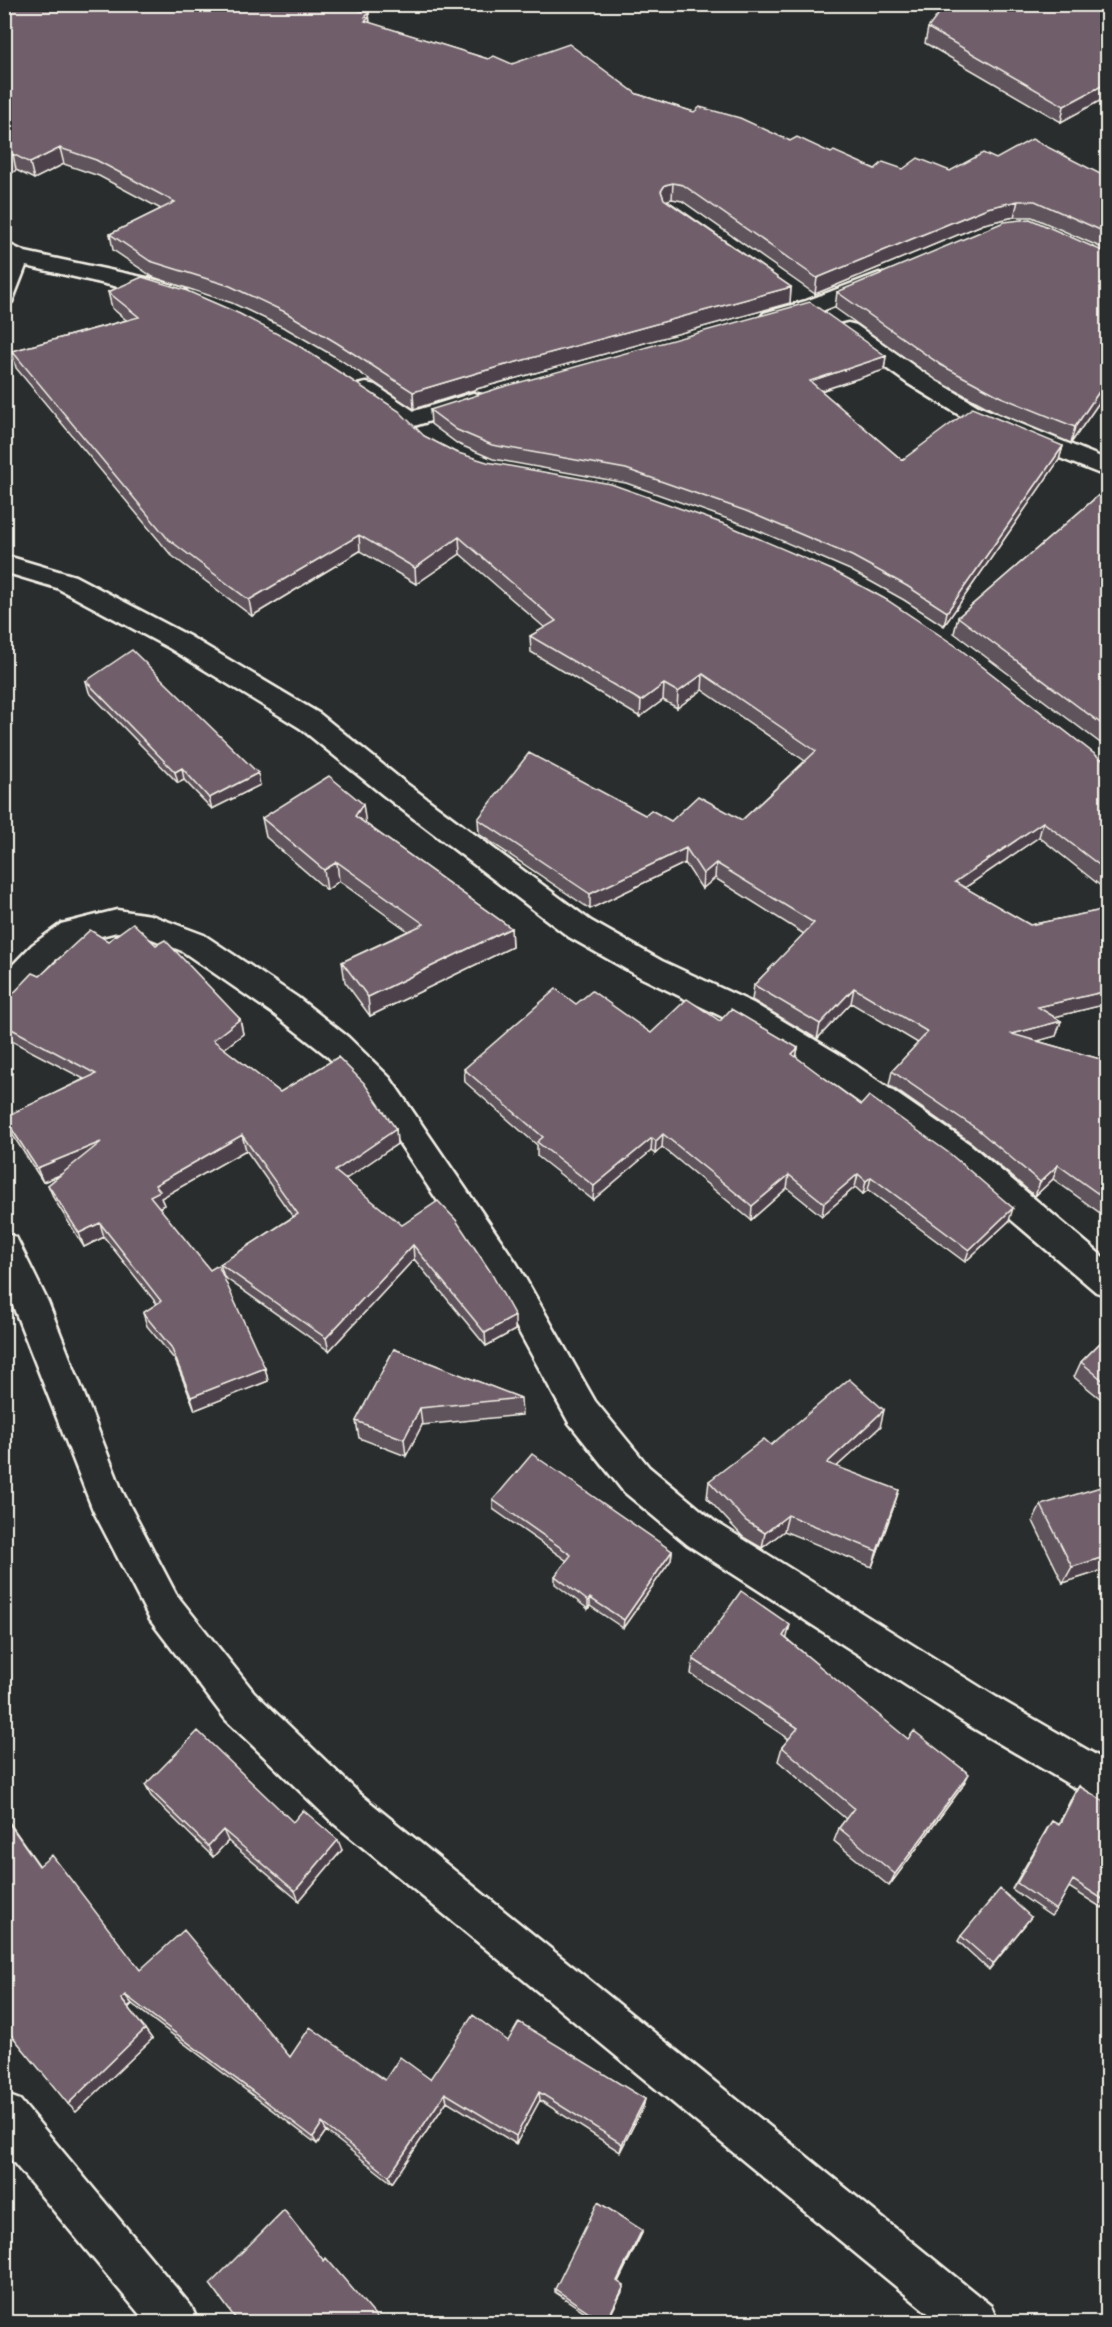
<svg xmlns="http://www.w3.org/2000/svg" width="1112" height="2327" viewBox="0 0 1112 2327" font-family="Kalam,sans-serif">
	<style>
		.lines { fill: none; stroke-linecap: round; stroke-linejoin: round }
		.minor-casing { stroke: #f4f1e8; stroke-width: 5 }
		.minor { fill: #2a2d2e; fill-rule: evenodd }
		.wall { fill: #5f525c; stroke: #f4f1e8; stroke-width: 1.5 }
		.shaded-wall { fill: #4e424b; stroke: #f4f1e8; stroke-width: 1.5 }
		.building { fill: #6f5f6b; stroke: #f4f1e8; stroke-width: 1.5 }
	</style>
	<rect width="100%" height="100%" fill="#2a2d2e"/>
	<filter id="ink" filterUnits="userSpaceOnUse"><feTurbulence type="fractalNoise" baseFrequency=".0167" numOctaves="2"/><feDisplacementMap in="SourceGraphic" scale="12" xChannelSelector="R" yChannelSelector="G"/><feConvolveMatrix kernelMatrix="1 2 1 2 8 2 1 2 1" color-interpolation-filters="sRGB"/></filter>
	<g filter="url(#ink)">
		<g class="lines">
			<g class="minor-casing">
				<path id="minor" d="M4,242L25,252L156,280L184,288L187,293L184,298L176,300L26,266L12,302L4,304Z
					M879,273L887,275L890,280L887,285L822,311L772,325L764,323L760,318L764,313L806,301Z
					M848,323L856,325L924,373L978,406L1108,460V477L1009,438L961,416L907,383L840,335L836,330L840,325Z
					M366,383L375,385L414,411L473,393L482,395L485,400L482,405L411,427L402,425L357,395L354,390L357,385Z
					M4,555L75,576L189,636L320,714L403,781L591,921L662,961L753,1003L845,1058L971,1145L1108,1261V1296L1096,1292L947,1165L823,1076L731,1021L640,977L569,937L383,795L300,728L169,648L57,588L4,572Z
					M117,910L151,915L204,935L297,997L348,1037L390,1078L517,1264L595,1401L649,1467L714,1521L996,1697L1108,1762V1805L1094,1799L968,1725L688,1545L623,1491L569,1423L493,1284L368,1096L326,1055L275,1015L182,951L147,937L117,932L81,941L54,961L15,1003L4,1007V974L32,945L61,924Z
					M4,1233L16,1237L48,1302L122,1491L176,1594L254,1692L360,1794L991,2306L998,2322H939L332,1822L226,1720L150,1620L93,1510L4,1283Z
					M4,2094L20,2100L191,2306L198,2322H146L4,2151Z"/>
			</g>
			<use href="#minor" class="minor"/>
		</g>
		<path class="wall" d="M4,4L355,9L369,13L370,23L488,59L637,94L694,112L831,153L875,169H903L950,171L996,159L1106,177L1107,175V250L1032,217H1014L984,224L815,294L682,201L672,199L667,200L791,287L790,303L480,388L414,409L339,359L287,329L232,303L153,277L113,250L110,234L161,209L99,176L64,164L34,179L16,170L7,177L4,176Z
			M1107,4L1061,122L925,43L928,28Z
			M108,292L424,436L455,452L1101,759L1107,761V891L1039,837L965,888L1030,925L1103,910L1105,901H1107V1004L1054,1017L1061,1021L1056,1036L1037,1041L1107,1061V1218L1053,1179L1035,1196L972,1143L889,1085L892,1071L918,1043L851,1003L817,1039L752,1000L754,985L804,934L715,878L702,889L685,863L590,909L479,834L478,819L645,815L671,821L742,820L805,761L702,690L677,708L663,700L640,717L531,652L530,636L545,628L460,554L416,584L360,551L252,616L171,555L16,368L12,351L126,320L112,308Z
			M837,292L1107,391L1071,443L998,413L938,381L835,308Z
			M886,356L884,370L821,391L902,460L1063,446L1059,460L944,626L904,600L850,570L745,525L626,483L493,459L458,444L431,424L430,410Z
			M1107,488V748L954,633L958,617Z
			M86,681L260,785L212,809L184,780L178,783L89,692Z
			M363,804L365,823L511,928L512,947L370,1016L345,982L342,962L408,931L339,881L327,890L266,837L262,818Z
			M108,941L156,945L240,1019L243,1034L224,1049L280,1092L396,1129L397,1144L345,1179L515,1330L486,1346L414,1259L329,1351L224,1277L220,1264L293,1217L246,1150L161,1198L164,1205L159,1208L265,1368L268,1381L195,1410L175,1360L147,1326L143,1313L157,1304L104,1237L84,1247L54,1199L48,1185L61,1175L43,1182L10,1131L4,1118L84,1079L4,1037V1003L40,976Z
			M576,1004L651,1033L720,1021L798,1048L796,1057L1009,1221L965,1262L868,1190L863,1194L855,1187L822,1216L787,1188L751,1220L662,1147L655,1154L651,1151L593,1200L537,1156V1145L465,1082L464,1069Z
			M1107,1336V1404L1074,1377L1081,1362Z
			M394,1349L521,1398L522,1415L422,1425L406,1456L359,1438L356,1421Z
			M880,1427L837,1466L894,1506L872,1567L784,1531L762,1548L743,1537L707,1498L709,1481L771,1445Z
			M493,1500L672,1551L671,1560L623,1628L590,1606L588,1609L555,1584V1576L567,1561L493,1509Z
			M1041,1505L1107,1569L1063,1583L1033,1521Z
			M787,1639L962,1787L889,1886L834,1841L839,1828L846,1819L778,1761L782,1747L789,1739L691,1674L693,1659Z
			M145,1785L293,1822L342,1850L299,1901L228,1841L213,1857L151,1796Z
			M1079,1786L1107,1902L1102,1908L1069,1887L1056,1910L1051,1916L1012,1889L1048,1827L1052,1821L1058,1825L1074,1793Z
			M4,1815L39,1865L140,1970L290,2057L385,2080L430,2079L508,2041L645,2099L643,2107L620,2152L540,2100L516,2144L447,2101L392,2183L326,2131L317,2144L132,2004L128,2008L152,2039L76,2112L4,2026Z
			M1031,1917L989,1970L958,1941L961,1936Z
			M642,2233L618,2282L624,2286V2288L607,2322H600L555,2292V2289Z"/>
		<path class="shaded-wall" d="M345,4H358L345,22L344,6Z
			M369,13L370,28L366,37L365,17Z
			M1107,83V97L1061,122L1064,106Z
			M60,148L64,164L34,179L30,163Z
			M13,154L16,170L7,177L4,166V160Z
			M673,183L672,199L664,201L661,191L665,185Z
			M1018,201L1014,217L984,224L815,294L817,278L987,208Z
			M791,287L790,303L480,388L414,409L413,392L480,372Z
			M886,356L884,370L808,395L810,381Z
			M1107,380V391L1071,443L1075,427Z
			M1063,446L1059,460L944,626L947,612Z
			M359,535L360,551L252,616L249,600Z
			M459,537L460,554L416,584L415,568Z
			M703,674L702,690L677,708L678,692Z
			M664,684L663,700L640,717L641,701Z
			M182,768L184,780L178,783L175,772Z
			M258,773L260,785L212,809L209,798Z
			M363,804L366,824L355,816Z
			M1043,822L1039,837L951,897L955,882Z
			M686,848L685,863L590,909V894Z
			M337,862L339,881L327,890L324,870Z
			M716,863L715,878L702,889L703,874Z
			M511,928L512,947L370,1016L368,997Z
			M854,988L851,1003L817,1039L820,1024Z
			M1107,991V1004L1034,1022L1038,1007Z
			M240,1019L243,1034L216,1055L213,1040Z
			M1061,1021L1056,1036L1008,1049L1012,1034Z
			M798,1048L795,1062L792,1054Z
			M396,1129L397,1144L337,1185L335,1171Z
			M663,1134L662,1147L655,1154L656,1141Z
			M242,1135L246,1150L161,1198L164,1205L154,1210L150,1196L155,1185Z
			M652,1138L651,1151L593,1200L594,1186Z
			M101,1142L105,1156L43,1182L37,1168Z
			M1058,1165L1053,1179L1035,1196L1040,1182Z
			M858,1174L855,1187L822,1216L824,1203Z
			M789,1175L787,1188L751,1220L752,1206Z
			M871,1177L868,1190L863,1194L866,1181Z
			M1013,1208L1009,1221L965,1262L969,1250Z
			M100,1223L104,1237L84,1247L79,1233Z
			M413,1245L414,1259L329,1351L326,1338Z
			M515,1316V1330L486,1346L485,1333Z
			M265,1368L268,1381L195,1410L191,1397Z
			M420,1408L422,1425L406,1456L404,1439Z
			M884,1410L880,1427L823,1479L827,1463Z
			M899,1490L894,1506L872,1567L877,1551Z
			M788,1515L784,1531L762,1548L765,1533Z
			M672,1551L671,1560L623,1628L624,1620Z
			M1107,1556V1569L1063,1583L1072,1567Z
			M590,1598V1606L588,1609V1601Z
			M790,1625L786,1641L783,1636Z
			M969,1774L962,1787L889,1886L895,1874Z
			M223,1830L228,1841L213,1857L208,1846Z
			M338,1840L342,1850L299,1901L295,1891Z
			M125,1995L132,2004L128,2008L121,1999Z
			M145,2029L152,2039L76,2112L68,2104Z
			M539,2092L540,2100L516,2144V2136Z
			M445,2093L447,2101L392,2183L389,2176Z
			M645,2099L643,2107L620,2152L622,2144Z
			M322,2123L326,2131L317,2144L313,2137Z
			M642,2230V2233L617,2284V2281Z
			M249,2316L254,2321L252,2322H243Z"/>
		<path class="building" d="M4,4H345L344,6L369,13L365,17L369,18L365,21L488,59L494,56L512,64L569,44L637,94L694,112L700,107L740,118L790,141L797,137L831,153L834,151L875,169L883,162L903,169L918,158L950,171L983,153L996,159L1032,139L1106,177L1107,175V233L1035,201H1018L987,208L817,278L683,185L673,183L665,185L661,191L664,199L791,287L480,372L413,392L337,343L285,312L230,286L150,261L110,234L175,202L96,160L60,148L30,163L13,154L4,160Z
			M946,4H1107V83L1064,106L928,28Z
			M1030,219L1107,253V380L1075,427L1001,397L941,365L837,292L1004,222Z
			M142,277L185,290L240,314L296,344L399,411L424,436L455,452L487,462L611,484L727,525L832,570L887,600L956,646L1101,759L1107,761V871L1043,822L955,882L1030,925L1107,909V991L1038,1007L1061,1021L1012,1034L1107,1061V1200L1058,1165L1040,1182L977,1129L892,1071L928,1032L854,988L820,1024L754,985L814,923L716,863L703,874L686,848L590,894L478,819L529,753L645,815L651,810L671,821L698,796L742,820L816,751L703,674L678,692L664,684L641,701L530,636L556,621L459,537L415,568L359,535L249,600L168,539L12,351L139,317L108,292Z
			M810,302L886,356L810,381L902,460L972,408L1063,446L947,612L907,586L852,556L746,511L626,469L492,445L457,430L430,410L499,388Z
			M1107,488V728L958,617Z
			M132,650L258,773L209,798L182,768L175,772L86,681Z
			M329,776L363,804L355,816L511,928L368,997L342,962L424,924L337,862L324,870L262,818Z
			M133,923L156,945L165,940L240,1019L213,1040L280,1092L338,1057L364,1083L396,1129L335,1171L402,1225L438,1201L456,1220L490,1271L515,1316L485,1333L413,1245L326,1338L220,1264L298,1214L242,1135L155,1185L160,1191L150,1196L210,1270L218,1265L265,1368L191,1397L171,1347L143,1313L161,1301L100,1223L79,1233L48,1185L101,1142L37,1168L4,1117L96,1074L4,1025V1003L33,973L40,976L90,930L108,941Z
			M556,989L576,1004L592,991L651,1033L687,999L720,1021L731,1009L798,1048L792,1054L861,1105L869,1096L949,1153L1013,1208L969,1250L871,1177L866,1181L858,1174L824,1203L789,1175L752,1206L663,1134L656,1141L652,1138L594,1186L537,1142L543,1137L464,1069Z
			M1107,1336V1384L1081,1362Z
			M394,1349L521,1398L420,1408L404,1439L356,1421Z
			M849,1379L884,1410L827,1463L899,1490L877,1551L788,1515L765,1533L746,1521L709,1481L764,1439L771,1445Z
			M532,1454L672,1551L624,1620L590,1598L588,1601L555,1576L571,1555L493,1500Z
			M1107,1485V1556L1072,1567L1041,1505Z
			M741,1591L790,1625L783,1636L908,1739L914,1731L969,1774L895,1874L839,1828L854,1808L782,1747L798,1728L693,1659Z
			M198,1731L293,1822L303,1810L338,1840L295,1891L223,1830L208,1846L145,1785Z
			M1079,1786L1107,1803V1902L1073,1880L1056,1910L1017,1883L1052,1821L1059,1825Z
			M4,1816L39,1866L52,1855L140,1970L184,1930L290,2057L310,2027L385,2080L400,2057L430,2079L473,2015L508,2041L519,2022L645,2099L622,2144L539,2092L516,2136L445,2093L389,2176L322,2123L313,2137L125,1995L121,1999L145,2029L68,2104L4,2026Z
			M1000,1889L1031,1917L993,1964L961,1936Z
			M598,2202L642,2230L617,2281L624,2286L606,2322H604L555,2289Z
			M284,2210L324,2261L326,2258L381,2322H254L249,2316L243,2322H238L210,2284Z"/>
	</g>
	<rect width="1112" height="2327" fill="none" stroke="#2a2d2e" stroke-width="24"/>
	<rect x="12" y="12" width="1088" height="2303" fill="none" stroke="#f4f1e8" stroke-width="2" filter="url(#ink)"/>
</svg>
